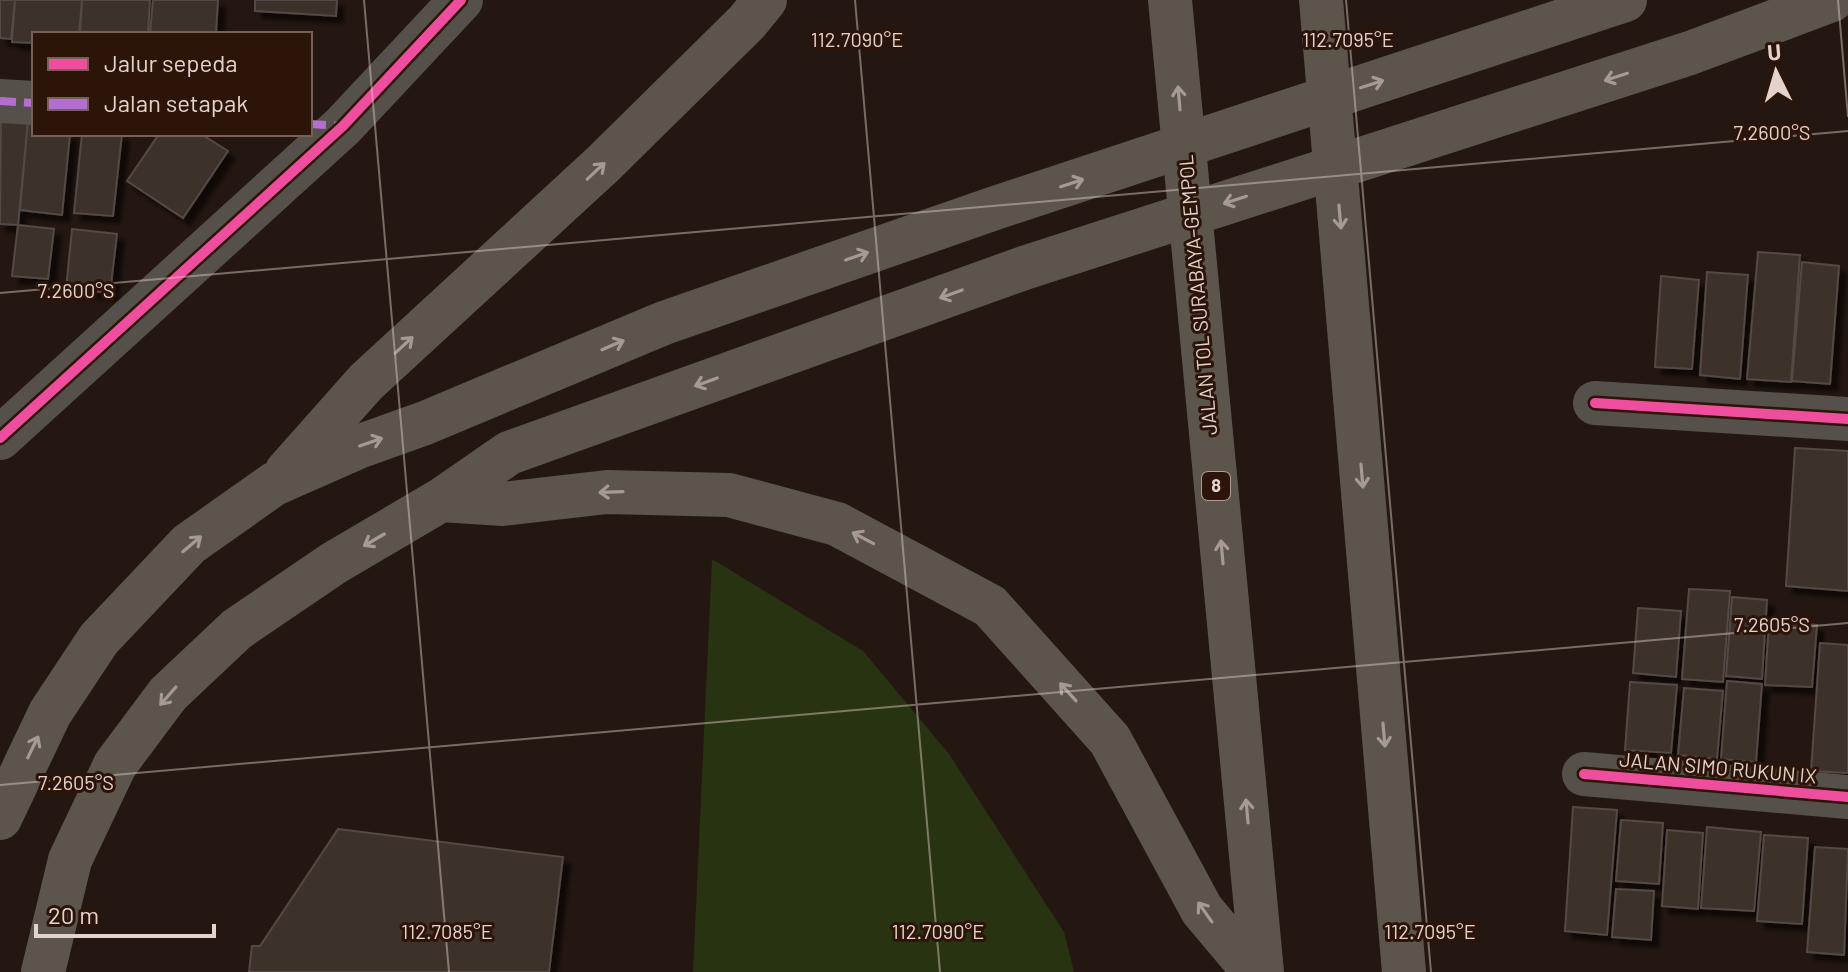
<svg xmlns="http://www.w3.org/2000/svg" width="1848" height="972" viewBox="0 0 1848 972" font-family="Barlow,sans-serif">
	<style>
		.green { fill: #283312 }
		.building { fill: #3e302a; stroke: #544944; stroke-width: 2; filter: url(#shadow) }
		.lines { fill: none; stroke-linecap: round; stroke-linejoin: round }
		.street { stroke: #555049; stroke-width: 44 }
		.highway { stroke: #5b554c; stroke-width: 44 }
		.quiet { stroke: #b36fd0; stroke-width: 8; stroke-dasharray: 16 8; stroke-linecap: butt }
		.cycleway-casing { stroke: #2c1409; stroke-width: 15 }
		.cycleway { stroke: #ef4d9e; stroke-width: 10 }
		.oneway { stroke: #a69a92 }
		.ticks { fill: none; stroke: #e4d3cc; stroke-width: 2; stroke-opacity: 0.45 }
		.labels { text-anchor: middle; stroke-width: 6; stroke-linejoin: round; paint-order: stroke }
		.shield { fill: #2c1409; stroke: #ad9a92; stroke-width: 2 }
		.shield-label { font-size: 18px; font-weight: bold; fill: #e4d3cc }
		.street-label { font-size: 20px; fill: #e4d3cc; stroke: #2c1409 }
		.ticks-label { font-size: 20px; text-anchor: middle; fill: #e4d3cc; stroke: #2c1409; stroke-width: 6; stroke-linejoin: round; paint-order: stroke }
	</style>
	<defs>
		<filter id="shadow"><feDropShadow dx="7" dy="7" stdDeviation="2" flood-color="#0009"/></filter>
	</defs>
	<rect width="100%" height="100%" fill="#241711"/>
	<path class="green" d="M712,559L863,651L949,754L1064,932L1074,972H693Z"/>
	<path class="building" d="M0,0H15L11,39L0,38Z
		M15,0H82L80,34H34V43L12,42Z
		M82,0H150L148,34H79Z
		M153,0H218L216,34H150Z
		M255,0H337L336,16L255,11Z
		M1,118L28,121L18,225L0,224Z
		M28,121L34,122V134H70L62,215L20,210Z
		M82,134H122L113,216L74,213Z
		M159,134H201L228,151L183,218L127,181Z
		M18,225L54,229L48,279L12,276Z
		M72,229L117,234L110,293L66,289Z
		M1758,252L1800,255L1791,382L1747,379Z
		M1802,262L1839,266L1830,384L1792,381Z
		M1707,272L1748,275L1740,379L1700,375Z
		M1661,276L1699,280L1692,369L1655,367Z
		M1795,448L1848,451V591L1786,586Z
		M1689,589L1730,591L1723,682L1682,679Z
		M1732,597L1767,600L1762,679L1726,676Z
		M1638,608L1681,611L1676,677L1633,673Z
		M1769,621L1817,625L1812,687L1765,685Z
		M1820,643L1848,645V773L1811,771Z
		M1727,681L1762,684L1756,762L1721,759Z
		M1630,682L1677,685L1671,753L1625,750Z
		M1684,688L1723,691L1717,759L1678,755Z
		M1573,807L1617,810L1607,935L1565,931Z
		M1621,820L1663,823L1659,884L1616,881Z
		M1707,827L1761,832L1754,911L1701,908Z
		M338,829L563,857L549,972H249L252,946H260Z
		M1667,830L1703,833L1698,909L1662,906Z
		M1764,835L1808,838L1802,924L1757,921Z
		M1815,847L1848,849L1844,955L1807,952Z
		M1616,889L1654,891L1651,940L1612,937Z"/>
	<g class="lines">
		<path class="street" d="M0,101L34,103
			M1595,403L1848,419
			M0,438L343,126L461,0
			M1584,774L1848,797"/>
		<path class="highway" d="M1170,0L1262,972
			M1321,0L1404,972
			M287,471L366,382L603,164L747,22L765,0
			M441,500L503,504L607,492L729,495L837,524L990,606L1110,740L1202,910L1254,972
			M0,818L50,713L99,639L189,544L274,484L358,447L425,423L664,323L998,207L1625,0
			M43,972L70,860L115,765L168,694L237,629L334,563L441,500L509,453L1024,268L1690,53L1832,0"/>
		<path class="quiet" d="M0,101L34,103
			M310,124L343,126"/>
		<g class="cycleway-casing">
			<path id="cycleway" d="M1595,403L1848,419
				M0,438L343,126L461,0
				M1584,774L1848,797"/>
		</g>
		<use href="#cycleway" class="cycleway"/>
	</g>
	<defs><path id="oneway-shaft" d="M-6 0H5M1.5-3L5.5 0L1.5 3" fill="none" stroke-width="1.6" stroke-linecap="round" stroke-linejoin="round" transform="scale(2)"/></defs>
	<g class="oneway">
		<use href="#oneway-shaft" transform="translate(1616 77) rotate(162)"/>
		<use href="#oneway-shaft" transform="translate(1372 84) rotate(-18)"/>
		<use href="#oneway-shaft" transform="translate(1179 98) rotate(-95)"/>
		<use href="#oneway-shaft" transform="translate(596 171) rotate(-43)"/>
		<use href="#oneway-shaft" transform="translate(1072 183) rotate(-18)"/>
		<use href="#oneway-shaft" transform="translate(1235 200) rotate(162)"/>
		<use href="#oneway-shaft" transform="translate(1340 217) rotate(85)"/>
		<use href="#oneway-shaft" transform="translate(857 256) rotate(-19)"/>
		<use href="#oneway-shaft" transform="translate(951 294) rotate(160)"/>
		<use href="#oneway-shaft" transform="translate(404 345) rotate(-43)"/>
		<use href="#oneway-shaft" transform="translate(613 345) rotate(-23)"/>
		<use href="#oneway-shaft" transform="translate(706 382) rotate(160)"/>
		<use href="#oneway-shaft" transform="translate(371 442) rotate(-19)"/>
		<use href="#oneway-shaft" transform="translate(1362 476) rotate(85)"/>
		<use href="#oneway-shaft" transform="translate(611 492) rotate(178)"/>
		<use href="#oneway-shaft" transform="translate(863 538) rotate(-152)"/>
		<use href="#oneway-shaft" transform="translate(374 540) rotate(150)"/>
		<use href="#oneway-shaft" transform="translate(192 544) rotate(-40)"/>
		<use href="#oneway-shaft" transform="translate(1222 552) rotate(-95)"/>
		<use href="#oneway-shaft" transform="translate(1068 692) rotate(-132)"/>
		<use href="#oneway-shaft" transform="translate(168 696) rotate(131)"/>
		<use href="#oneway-shaft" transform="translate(1384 735) rotate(85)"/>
		<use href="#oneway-shaft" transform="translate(33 747) rotate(-64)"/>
		<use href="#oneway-shaft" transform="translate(1247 811) rotate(-95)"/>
		<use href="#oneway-shaft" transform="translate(1205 912) rotate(-125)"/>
	</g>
	<path class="ticks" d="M364,0L449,972M855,0L940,972M1346,0L1431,972M1838,0L1848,117M0,293L1848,131M0,785L1848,623"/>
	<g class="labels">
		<rect class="shield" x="1202" y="472" width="28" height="28" rx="6"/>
		<g class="shield-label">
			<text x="1216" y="492">8</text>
		</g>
		<g class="street-label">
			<text transform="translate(1198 295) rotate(-95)" y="7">JALAN TOL SURABAYA–GEMPOL</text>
			<text transform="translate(1718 768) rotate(5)" y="7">JALAN SIMO RUKUN IX</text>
		</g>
	</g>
	<g class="ticks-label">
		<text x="857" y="47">112.7090°E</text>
		<text x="1348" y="47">112.7095°E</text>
		<text x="1772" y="140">7.2600°S</text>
		<text x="76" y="298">7.2600°S</text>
		<text x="1772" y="632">7.2605°S</text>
		<text x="76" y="790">7.2605°S</text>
		<text x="447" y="939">112.7085°E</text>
		<text x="938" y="939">112.7090°E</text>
		<text x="1430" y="939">112.7095°E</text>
	</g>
	<rect x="32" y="32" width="280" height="104" fill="#2c1409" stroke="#766057" stroke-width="2"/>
	<rect x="48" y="58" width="40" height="12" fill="#ef4d9e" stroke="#766057" stroke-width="2"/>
	<text x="104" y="72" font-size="24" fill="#e4d3cc">Jalur sepeda</text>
	<rect x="48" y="98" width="40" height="12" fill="#b36fd0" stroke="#766057" stroke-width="2"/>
	<text x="104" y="112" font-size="24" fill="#e4d3cc">Jalan setapak</text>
	<g transform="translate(1776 72) rotate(355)" stroke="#2c1409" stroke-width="6" paint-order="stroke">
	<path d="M0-6L14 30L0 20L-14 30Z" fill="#e4d3cc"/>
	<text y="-12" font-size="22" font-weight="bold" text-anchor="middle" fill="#e4d3cc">U</text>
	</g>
	<path d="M36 924v12h178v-12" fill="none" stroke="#e4d3cc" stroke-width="4"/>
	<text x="48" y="924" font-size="24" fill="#e4d3cc" stroke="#2c1409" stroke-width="6" paint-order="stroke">20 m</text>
</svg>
